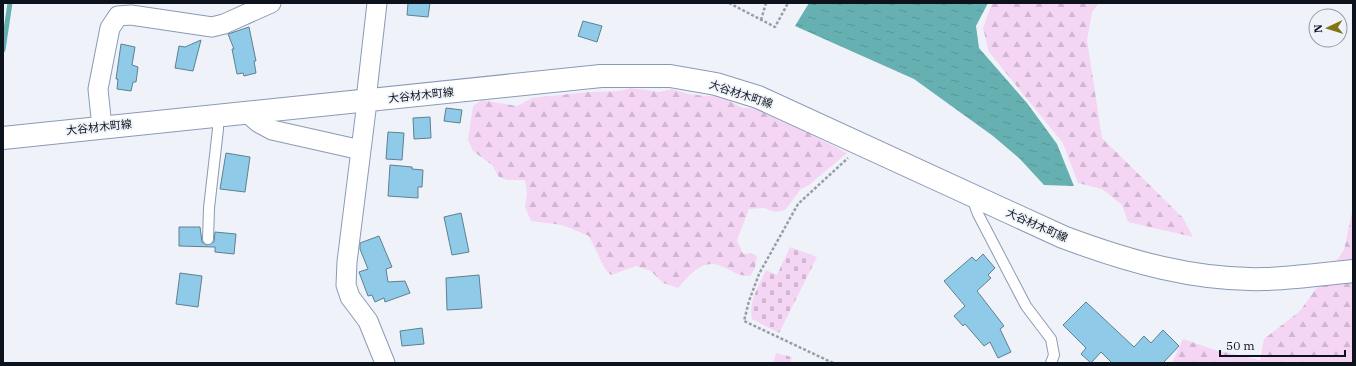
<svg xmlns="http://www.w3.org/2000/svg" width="1356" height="366" viewBox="0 0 1356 366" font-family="'IBM Plex Serif','Noto Sans JP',serif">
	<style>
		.forest { fill: url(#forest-firs) }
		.cemetery { fill: url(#cemetery-stones) }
		.water { fill: url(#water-ripples) }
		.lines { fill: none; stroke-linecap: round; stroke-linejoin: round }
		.stream { stroke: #66b0b2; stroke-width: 5 }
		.building { fill: #8fcbe8; stroke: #5e8090 }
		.service-casing { stroke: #8a9ab6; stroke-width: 12 }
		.minor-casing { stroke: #8a9ab6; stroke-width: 21 }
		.secondary-casing { stroke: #8a9ab6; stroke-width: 24 }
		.path { stroke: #999ea6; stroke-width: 2.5; stroke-dasharray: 3 2; stroke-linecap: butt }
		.service { stroke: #fff; stroke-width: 10 }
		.minor { stroke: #fff; stroke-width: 19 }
		.secondary { stroke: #fff; stroke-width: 22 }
		.labels { text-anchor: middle; stroke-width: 3.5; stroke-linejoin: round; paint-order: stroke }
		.street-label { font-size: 11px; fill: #0d131d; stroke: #eff3f9 }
	</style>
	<defs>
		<pattern id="forest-firs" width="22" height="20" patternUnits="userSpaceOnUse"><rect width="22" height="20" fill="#f4d5f4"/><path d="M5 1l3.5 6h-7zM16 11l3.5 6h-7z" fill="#d0b6d1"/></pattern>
		<pattern id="cemetery-stones" width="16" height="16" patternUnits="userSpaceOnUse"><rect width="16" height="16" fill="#f4d5f4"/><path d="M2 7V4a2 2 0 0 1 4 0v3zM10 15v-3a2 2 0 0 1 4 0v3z" fill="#d0b6d1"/></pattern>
		<pattern id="water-ripples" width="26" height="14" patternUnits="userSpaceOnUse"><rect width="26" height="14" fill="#66b0b2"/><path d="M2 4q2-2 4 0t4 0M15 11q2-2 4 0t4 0" fill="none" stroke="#579699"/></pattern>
	</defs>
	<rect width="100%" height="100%" fill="#eff3f9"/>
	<path class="forest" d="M992,3H1099L1092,12L1087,40L1102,138L1183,218L1193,237L1128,222L1122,205L1102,189L1078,183L1063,143L989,52L983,28Z
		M631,88L659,92L672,89L688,94L706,96L717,95L743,108H761L800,125L812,135L847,153L809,185L801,189L785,210L775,212L764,208L749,209L737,240L743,254L751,253L757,256L755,268L750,276C733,275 735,271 721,266C702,258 689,276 678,288L663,283L651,271L636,266L611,275L605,269L589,236L562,225L531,221L525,207L527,192L525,180H507L499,177L492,165L473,151L468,140L473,106L482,100L517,106L532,98L588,92L620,91Z
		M1353,207V363H1172L1183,339L1215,350L1260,360L1264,339L1300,311L1344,250Z"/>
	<path class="cemetery" d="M790,247L817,257L779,333L752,319C748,302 759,285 766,270L777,275Z
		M776,353L792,357L790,363H773Z"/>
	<path class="water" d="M809,3H988L976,26L979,48L1027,103L1057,144L1074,186L1044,185L1019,158L993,136L914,79L795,26Z"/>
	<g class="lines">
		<path class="stream" d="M3,50L10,3"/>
	</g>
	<path class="building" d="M408,3H430L428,17L407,15Z
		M583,21L602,26L597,42L578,36Z
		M249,27L256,61H254L256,73L244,76L243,73L237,74L232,49H234L228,34Z
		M201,40L193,71L175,68L179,46L185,47Z
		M121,44L135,47L132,65L138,67L136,82H133L131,91L117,89L118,79H116Z
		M446,108L462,110L460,123L444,121Z
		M430,117L431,138L414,139L413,118Z
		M388,132L404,133L402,160L386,159Z
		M226,153L250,157L245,192L220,189Z
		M390,165L412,167V169L423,170L422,187H418V198L388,196Z
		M461,213L469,252L452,255L444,217Z
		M179,227H200L202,242L207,245L214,242L215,232L236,234L234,254L215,252V247L179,246Z
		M379,236L392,267L386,269L388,282L405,281L410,293L385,302L384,298L375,302L372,295L368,296L359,272L368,269L360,249V243Z
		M983,254L995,268L988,275L991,278L977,291L1004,326L1000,329L1011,352L998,358L990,342L984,346L965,324L963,326L954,316L965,306L944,281L972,257L976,261Z
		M180,273L202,276L198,307L176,304Z
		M479,275L482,308L447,310L446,278Z
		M1086,302L1134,347L1144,336L1151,343L1163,330L1179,346L1163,363H1112L1101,352L1091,363L1081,354L1086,348L1063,325Z
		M422,328L424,344L402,346L400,331Z"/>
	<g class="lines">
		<g class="service-casing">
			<path id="service" d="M972,198L978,214L1026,306L1051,339L1054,355L1051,363
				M208,239L209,208L218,129V114"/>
		</g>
		<g class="minor-casing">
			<path id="minor" d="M367,91L377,3
				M366,110L347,262L346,285L350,297L368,321L385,363
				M247,113L259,123L272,130L361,150
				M102,127L98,89L110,28L118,16L131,15L212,27L224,24L271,3"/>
		</g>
		<g class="secondary-casing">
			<path id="secondary" d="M3,138L601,76H670L716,84L758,97L1063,237C1127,261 1195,281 1265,279C1294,278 1324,274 1353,271"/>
		</g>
		<path class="path" d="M729,3L775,27L788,3
			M761,20L766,3
			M833,363L744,321L749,301L759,274L798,204L848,158"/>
		<use href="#service" class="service"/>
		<use href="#minor" class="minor"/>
		<use href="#secondary" class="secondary"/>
	</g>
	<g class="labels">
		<g class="street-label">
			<text transform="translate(741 94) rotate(18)" y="4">大谷材木町線</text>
			<text transform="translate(421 95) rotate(-6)" y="4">大谷材木町線</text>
			<text transform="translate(99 127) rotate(-6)" y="4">大谷材木町線</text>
			<text transform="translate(1037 225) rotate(24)" y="4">大谷材木町線</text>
		</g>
	</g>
	<rect width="1356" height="366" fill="none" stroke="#0d131d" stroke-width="8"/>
	<g transform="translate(1328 28) rotate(266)"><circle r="19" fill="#eff3f9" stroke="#9599a1"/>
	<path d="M0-3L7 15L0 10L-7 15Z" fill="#817415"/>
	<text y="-6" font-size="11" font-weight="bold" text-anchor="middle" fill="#0d131d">N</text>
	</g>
	<path d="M1220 350v6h125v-6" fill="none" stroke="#0d131d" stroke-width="2"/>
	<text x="1226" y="350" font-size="12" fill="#0d131d" stroke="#eff3f9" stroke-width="3" paint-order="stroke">50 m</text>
</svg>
